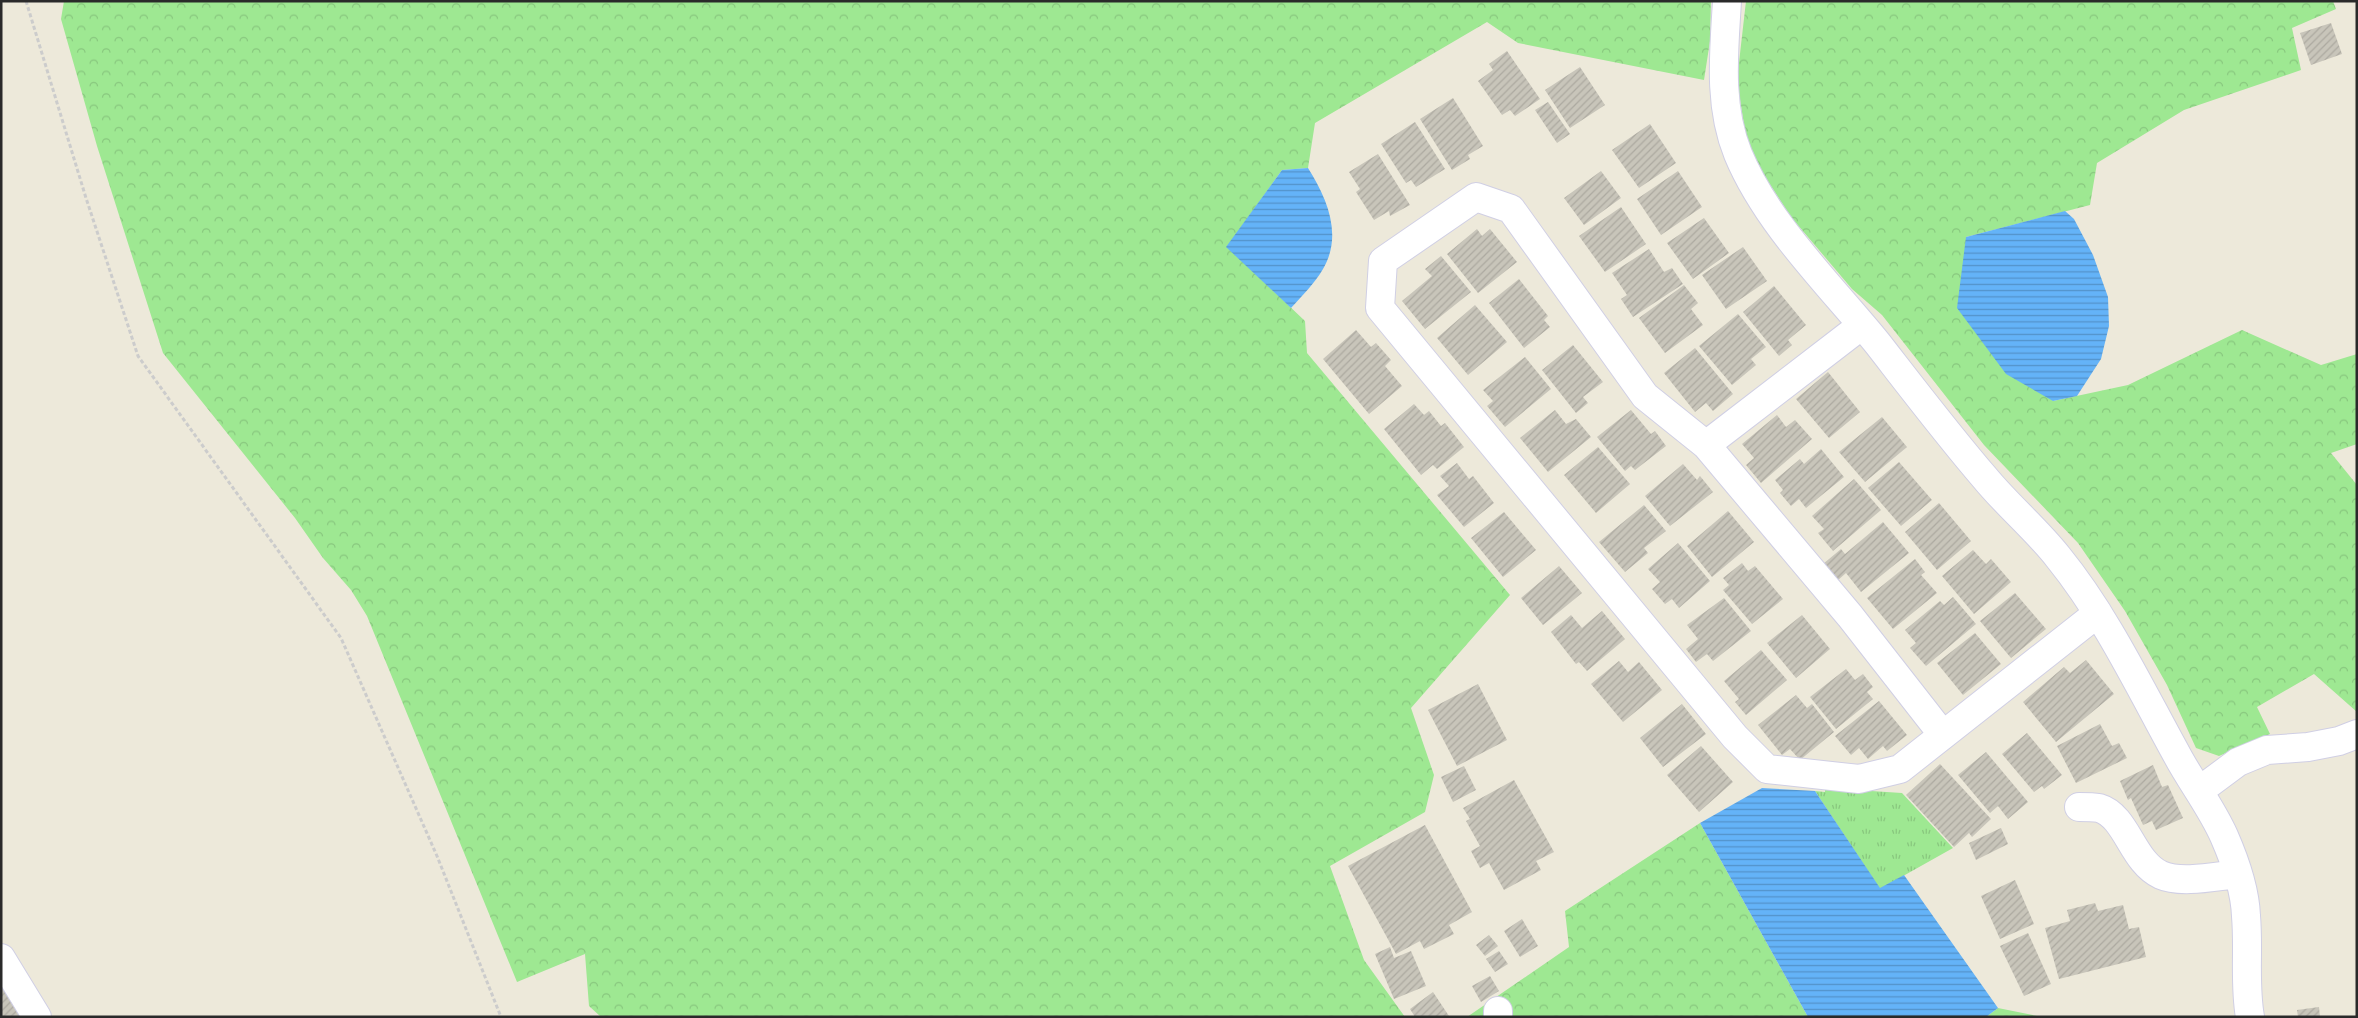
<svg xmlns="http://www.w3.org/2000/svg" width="2358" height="1018" viewBox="0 0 2358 1018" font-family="Rubik,sans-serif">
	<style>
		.grass { fill: url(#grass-tufts) }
		.forest { fill: url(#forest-crowns) }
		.water { fill: url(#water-rules) }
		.building { fill: url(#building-hatch) }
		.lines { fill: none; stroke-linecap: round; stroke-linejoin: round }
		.minor-casing { stroke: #d0cfe4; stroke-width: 30 }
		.path { stroke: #ccc; stroke-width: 3; stroke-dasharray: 4 2.5; stroke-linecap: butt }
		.minor { stroke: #fff; stroke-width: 28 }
	</style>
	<defs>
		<pattern id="grass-tufts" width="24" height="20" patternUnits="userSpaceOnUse" patternTransform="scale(1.25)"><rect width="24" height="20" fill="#9ee892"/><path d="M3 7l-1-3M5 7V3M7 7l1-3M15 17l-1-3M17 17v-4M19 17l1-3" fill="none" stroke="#88c77e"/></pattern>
		<pattern id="forest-crowns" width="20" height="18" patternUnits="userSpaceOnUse" patternTransform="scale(1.25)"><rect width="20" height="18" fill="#9ee892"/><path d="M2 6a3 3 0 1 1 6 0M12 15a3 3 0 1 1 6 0" fill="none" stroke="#88c77e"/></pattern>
		<pattern id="water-rules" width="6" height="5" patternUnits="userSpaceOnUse" patternTransform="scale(1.25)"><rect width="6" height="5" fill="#64b3f8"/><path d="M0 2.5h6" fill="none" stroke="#5392c9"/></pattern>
		<pattern id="building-hatch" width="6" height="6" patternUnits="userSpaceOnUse" patternTransform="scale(1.25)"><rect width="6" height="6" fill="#c8c5ba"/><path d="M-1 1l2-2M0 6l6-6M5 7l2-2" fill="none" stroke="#aca9a0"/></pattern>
	</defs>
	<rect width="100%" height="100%" fill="#ede9da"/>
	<path class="grass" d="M1825,788L1902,793L1953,848L1880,889L1815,791L1825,792Z"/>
	<path class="forest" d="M64,1H1711L1710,41L1704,80L1518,43L1487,22L1315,123L1308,168L1282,170L1227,247L1305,321L1307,353L1510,595L1411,708L1434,775L1425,812L1330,866L1364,960L1405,1017H601L589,1006L585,954L517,982L367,616L351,590L323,558L295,518L163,353L97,146L61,19Z
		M1746,1H2333L2336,9L2292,28L2301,70L2184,110L2097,163L2090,205L1966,237L2053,401L2128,385L2242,330L2321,365L2357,354V444L2331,453L2357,485V712L2314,674L2257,707L2270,734L2219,756L2196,748L2167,685L2125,611L2078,543L1984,445L1882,315L1852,289L1791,217L1765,177L1746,138L1737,80Z
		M1700,823L1808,1017H1467L1569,947L1565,911Z
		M1998,1008L2042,1017H1986Z"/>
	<path class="water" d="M1308,168C1327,198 1343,235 1323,269C1315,283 1302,296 1291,308L1226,247L1282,170Z
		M2065,211L2074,219L2093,255L2108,297L2109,326L2101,359L2077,396L2053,401L2006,374L1957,308L1966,237Z
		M1762,788L1815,791L1880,888L1904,875L1998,1008L1986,1017H1808L1700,823Z"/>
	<path class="building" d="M2331,23L2342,54L2311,65L2300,33Z
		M1507,51L1540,99L1515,116L1510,110L1502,115L1478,81L1493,70L1489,64Z
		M1580,67L1605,105L1570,128L1545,90Z
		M1453,98L1483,146L1468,155L1470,159L1452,170L1420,119Z
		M1548,102L1570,134L1557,143L1535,110Z
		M1415,122L1445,169L1416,187L1411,180L1406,183L1381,144Z
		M1650,124L1676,163L1639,188L1612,150Z
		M1378,154L1410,205L1390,216L1389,211L1374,220L1356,192L1360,189L1349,172Z
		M1601,171L1621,198L1584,225L1564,198Z
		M1678,171L1702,207L1661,235L1637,199Z
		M1621,207L1646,244L1605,272L1579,236Z
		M1704,218L1729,253L1693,279L1667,243Z
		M1477,229L1482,236L1490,229L1517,262L1478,293L1447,254Z
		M1743,247L1767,281L1726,309L1702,275Z
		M1649,249L1664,272L1672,268L1683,284L1633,317L1621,299L1627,295L1612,273Z
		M1441,256L1471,292L1425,329L1402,301L1432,276L1425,269Z
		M1519,279L1548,316L1544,320L1550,327L1524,348L1489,303Z
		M1684,285L1698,303L1691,309L1703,325L1665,353L1639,318Z
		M1774,286L1806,325L1788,340L1792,345L1779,356L1743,312Z
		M1475,305L1507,342L1468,375L1437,338Z
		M1738,314L1766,347L1751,359L1756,365L1732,385L1699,346Z
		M1356,330L1371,347L1376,343L1391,360L1385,366L1402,386L1369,414L1323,359Z
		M1573,345L1603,382L1583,397L1588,403L1576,413L1542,370Z
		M1695,348L1733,394L1713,411L1706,403L1695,412L1664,373Z
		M1525,357L1551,389L1505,427L1487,406L1493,401L1483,390Z
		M1828,372L1860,412L1829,438L1796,399Z
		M1414,404L1424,415L1429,411L1441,426L1445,423L1464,447L1437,469L1433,465L1421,475L1384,429Z
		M1555,410L1566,424L1576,419L1591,437L1548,472L1520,438Z
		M1631,410L1651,434L1655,431L1666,446L1635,470L1631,466L1625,471L1597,437Z
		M1777,415L1786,427L1795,420L1812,439L1761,483L1746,465L1754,458L1742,444Z
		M1882,417L1907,447L1865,482L1839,452Z
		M1598,447L1630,484L1596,513L1564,475Z
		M1821,449L1844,477L1806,508L1799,499L1791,506L1780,493L1783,490L1775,480L1800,459L1804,464Z
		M1899,462L1932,500L1901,526L1868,488Z
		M1457,463L1469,479L1473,476L1494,503L1464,527L1437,495L1449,486L1440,476Z
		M1683,464L1697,480L1700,476L1713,492L1670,526L1645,496Z
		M1854,479L1881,510L1833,551L1818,533L1824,529L1812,516Z
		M1939,503L1971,541L1937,570L1905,532Z
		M1644,505L1666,531L1644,548L1648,553L1625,572L1599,542Z
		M1728,511L1754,542L1712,577L1687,546Z
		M1504,512L1536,550L1503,577L1471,538Z
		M1883,522L1909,553L1861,592L1846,573L1837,581L1823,564L1841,549L1845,554Z
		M1678,543L1710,581L1679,608L1672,599L1665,604L1652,589L1660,582L1648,569Z
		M1973,550L1986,564L1991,559L2011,582L1974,614L1942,576Z
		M1915,559L1925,572L1921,575L1937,593L1893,629L1867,598Z
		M1742,563L1748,571L1755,566L1783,599L1752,624L1723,590L1729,585L1723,578Z
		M1559,566L1582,593L1543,625L1521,598Z
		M2015,593L2046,629L2011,658L1980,621Z
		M1953,597L1976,624L1926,666L1910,648L1916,643L1905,630L1940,601L1944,605Z
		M1724,598L1751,631L1713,661L1707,654L1696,662L1686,649L1698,639L1687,625Z
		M1602,611L1625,639L1587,671L1579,662L1576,664L1551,632L1571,615L1582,628Z
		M1802,615L1830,649L1796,678L1767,643Z
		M1975,633L2001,664L1963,695L1937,663Z
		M1761,650L1787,680L1746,715L1735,702L1739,699L1724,681Z
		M2086,660L2114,694L2056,742L2023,702L2064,667L2070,673Z
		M1619,661L1628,672L1639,662L1662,690L1623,722L1591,684Z
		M1846,669L1855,680L1863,674L1873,687L1867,692L1873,699L1836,729L1810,697Z
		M1478,684L1507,740L1457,766L1428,710Z
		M1796,695L1807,708L1812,704L1834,732L1800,760L1790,749L1782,755L1758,725Z
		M1879,701L1907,735L1887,751L1883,746L1868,759L1859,748L1851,755L1835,736Z
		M1682,704L1706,734L1663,767L1640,738Z
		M2100,724L2112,746L2119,743L2127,758L2076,783L2057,746Z
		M2027,733L2062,775L2044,789L2042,786L2034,792L2002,754Z
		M1701,746L1733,782L1699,812L1667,775Z
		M1986,752L2028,802L2008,819L1998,806L1990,813L1958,775Z
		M1940,764L1991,819L1972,837L1969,833L1954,847L1906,795Z
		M2153,765L2162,787L2168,785L2183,818L2156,830L2152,821L2143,825L2131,798L2128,800L2120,781Z
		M1464,766L1476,790L1453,802L1441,777Z
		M1514,780L1554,852L1536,861L1541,870L1504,890L1489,863L1480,868L1471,851L1480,846L1466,821L1470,819L1463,808Z
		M1425,825L1472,912L1449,925L1454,934L1424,949L1420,941L1396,954L1348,866Z
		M2001,828L2008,844L1976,860L1969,843Z
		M2015,880L2034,924L2000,939L1981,896Z
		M2095,903L2098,911L2123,905L2129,929L2139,927L2146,957L2059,979L2045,928L2070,921L2067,910Z
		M1522,919L1538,946L1520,957L1504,931Z
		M2028,933L2051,984L2024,996L2000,946Z
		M1489,935L1498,946L1485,956L1476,945Z
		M1390,947L1394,958L1411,951L1426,986L1394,999L1375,954Z
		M1499,951L1508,964L1495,972L1486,959Z
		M1490,976L1499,991L1481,1002L1472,986Z
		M1,982L25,1017H1Z
		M1433,992L1449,1016L1415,1017L1410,1009Z
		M2319,1007L2320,1017H2298L2297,1010Z"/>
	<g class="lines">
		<g class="minor-casing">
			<path id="minor" d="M1727,1C1724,52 1718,105 1738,154C1767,224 1830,285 1878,344C1913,389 1948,435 1985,478C2008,506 2036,529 2058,557C2106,616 2140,688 2177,755C2192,783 2211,807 2224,836C2235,861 2245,889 2246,916C2249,950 2244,984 2250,1017
				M1706,445L1862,325
				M1943,735L1850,616L1706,445L1645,396L1511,209L1476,197L1383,261L1380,308L1735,737L1767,769L1859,779L1900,769L2098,613
				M2199,791L2238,762L2267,750L2308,747L2339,741L2357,734
				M2079,807C2086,807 2093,807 2099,808C2127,816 2132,862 2161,875C2181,884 2217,876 2238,874
				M1,958L37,1017
				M1498,1011V1017"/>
		</g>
		<path class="path" d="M26,1L86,198L138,356L341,638L437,856L501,1017"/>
		<use href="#minor" class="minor"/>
	</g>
	<rect width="2358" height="1018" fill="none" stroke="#2a2a2a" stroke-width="5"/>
</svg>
